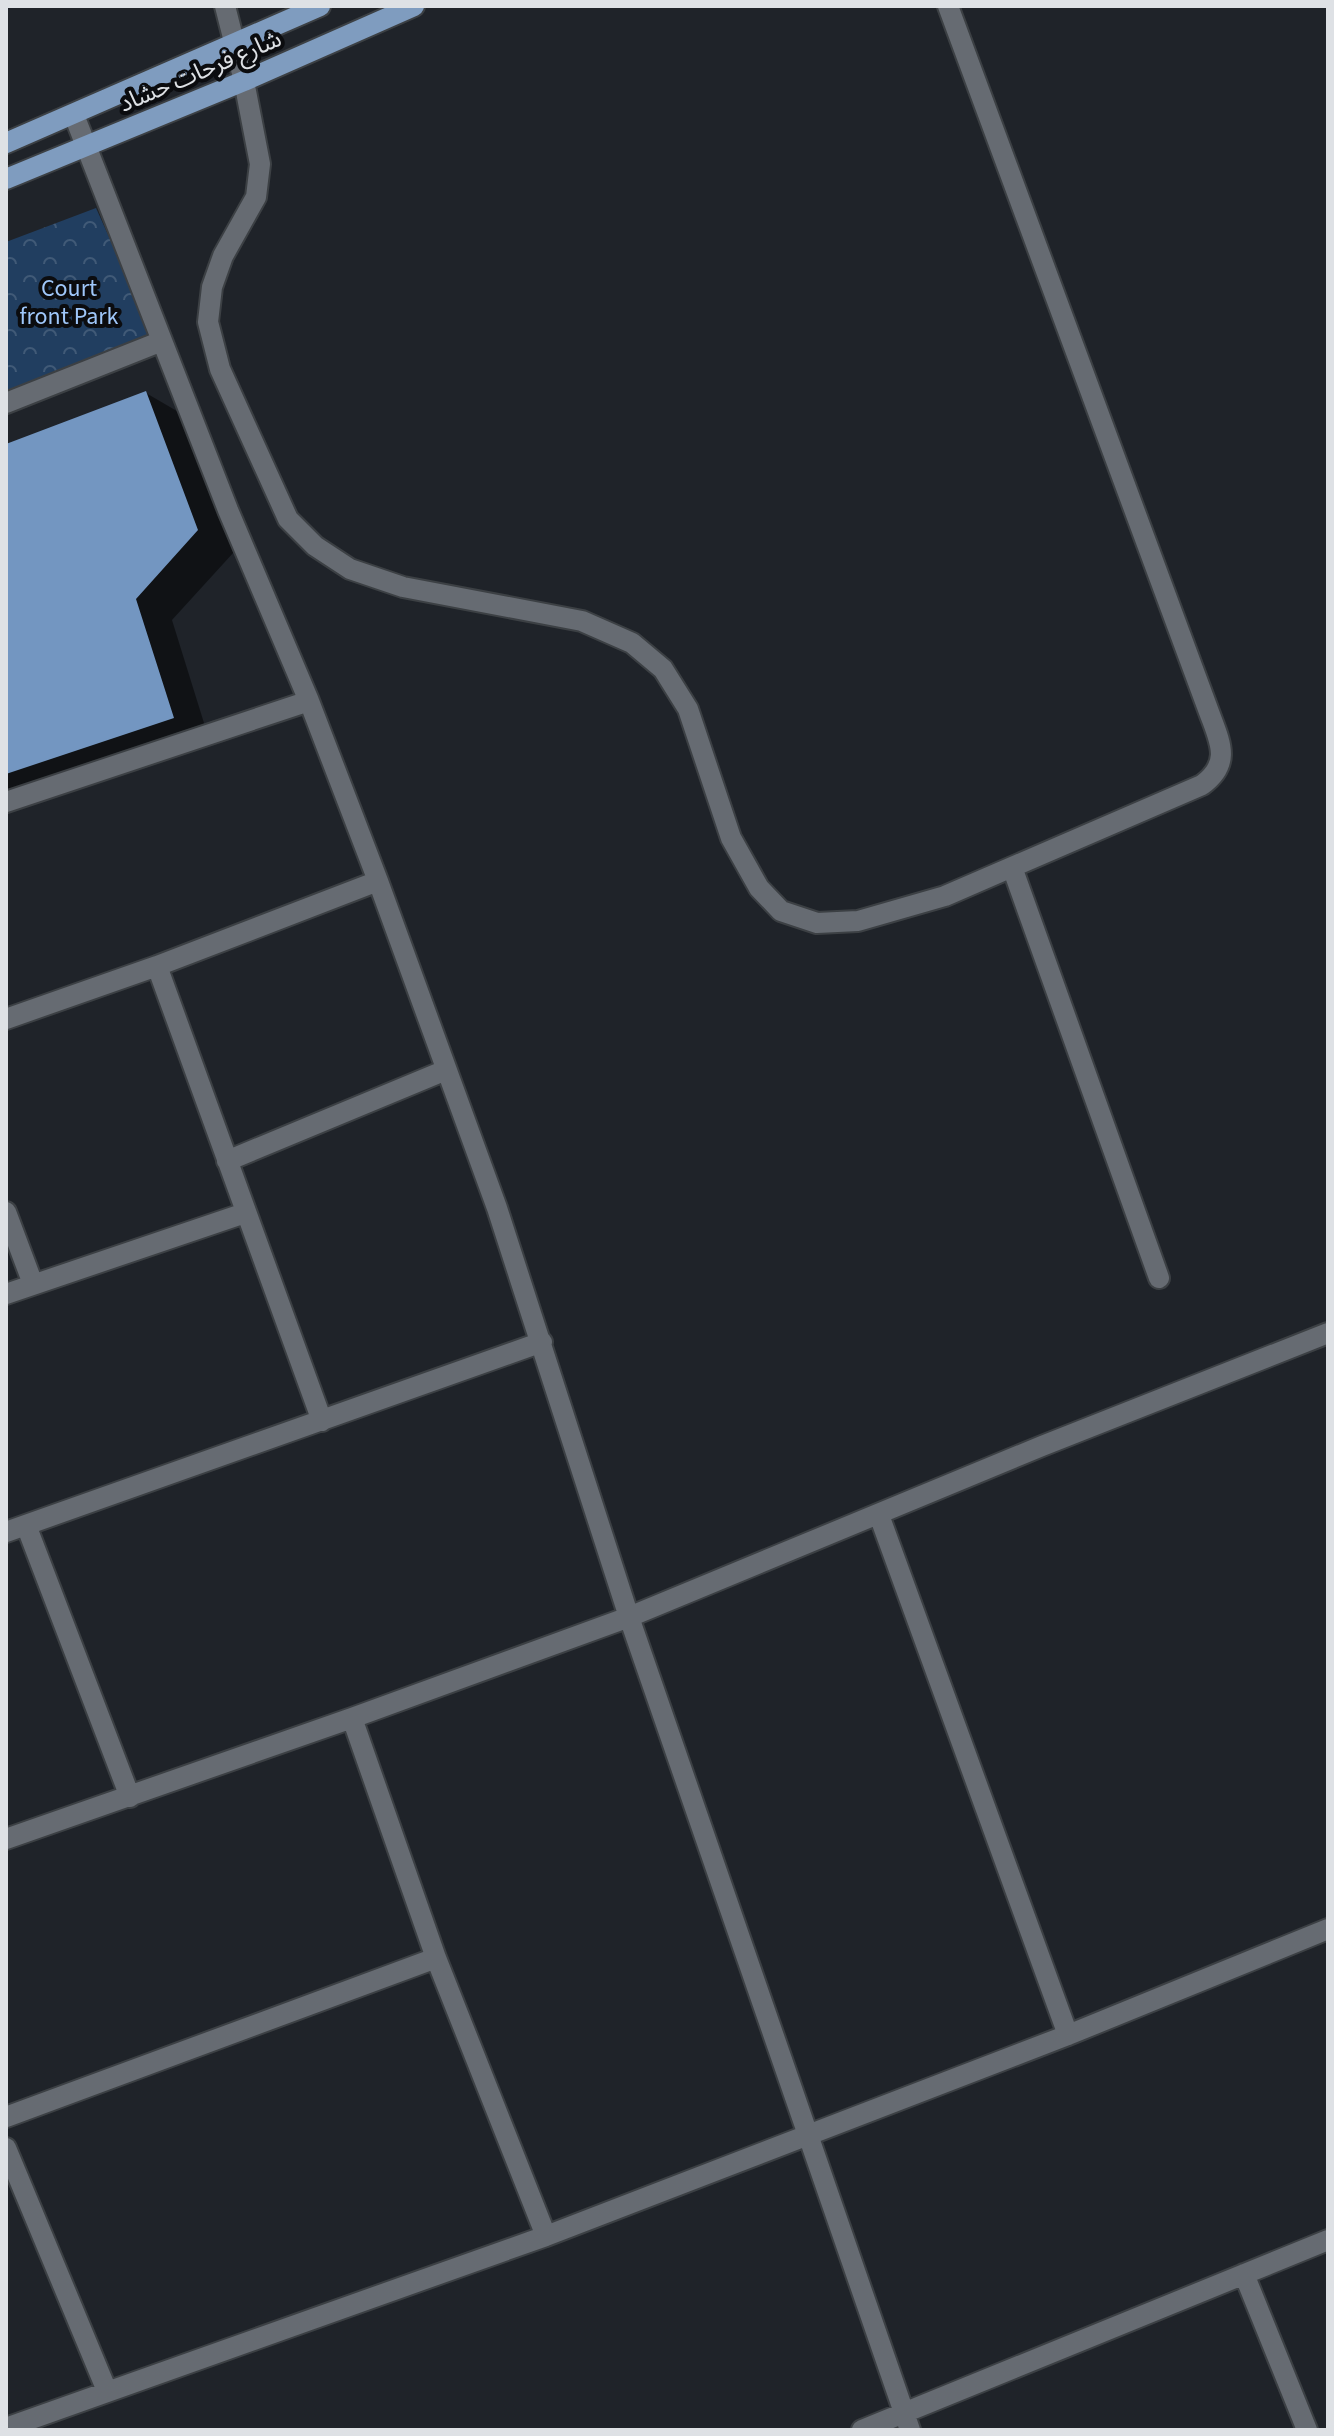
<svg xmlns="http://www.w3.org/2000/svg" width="1334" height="2436" viewBox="0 0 1334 2436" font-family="'Source Sans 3','Noto Sans Arabic',sans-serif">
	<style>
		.park { fill: url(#park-crowns) }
		.shadow { fill: #0007 }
		.building { fill: #7396c1 }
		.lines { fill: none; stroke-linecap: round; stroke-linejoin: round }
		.minor-casing { stroke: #3c4044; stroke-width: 24 }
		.primary-casing { stroke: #3c4044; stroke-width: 24 }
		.minor { stroke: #666b72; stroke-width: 20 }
		.primary { stroke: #7f9cbf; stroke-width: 20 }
		.labels { text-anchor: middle; stroke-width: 8; stroke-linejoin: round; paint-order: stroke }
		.street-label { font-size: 24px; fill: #dee1e5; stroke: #0b0c0f }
		.park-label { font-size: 24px; fill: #9fc7fa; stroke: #0b0c0f }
	</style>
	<defs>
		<pattern id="park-crowns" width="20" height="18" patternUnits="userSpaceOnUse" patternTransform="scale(2)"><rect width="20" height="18" fill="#213e60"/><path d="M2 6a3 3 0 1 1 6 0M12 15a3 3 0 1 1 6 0" fill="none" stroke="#415a77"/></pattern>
	</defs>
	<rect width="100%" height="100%" fill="#1f2329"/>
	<path class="park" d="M96,208L154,337L6,394V242Z"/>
	<path class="shadow" d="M146,393L182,414L234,552L172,620L209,739L6,806V446Z"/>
	<path class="building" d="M146,391L198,530L136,599L174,718L6,774V444Z"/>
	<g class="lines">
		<g class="minor-casing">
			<path id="minor" d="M225,6L244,81L260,164L256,197L223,256L212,287L208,322L220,369L288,519L315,546L350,569L403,587L582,621L632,643L663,669L688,709L731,838L759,888L781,911L817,923L858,921L945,896L1202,785C1232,763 1220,742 1209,712L948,6
				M74,115L228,510L309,701L378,881L497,1208L629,1617L910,2430
				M6,403L162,341
				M6,802L309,701
				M1012,867L1159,1278
				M157,966L322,1421
				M6,1019L157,966L378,881
				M227,1161L446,1070
				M6,1212L33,1284
				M6,1294L245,1213
				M879,1515L1068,2035
				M26,1525L130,1797
				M6,1532L542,1342
				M352,1718L436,1958L546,2236
				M6,1839L352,1718L629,1617L1042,1446L1328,1333
				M6,2117L436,1958
				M6,2148L107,2391
				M1244,2274L1307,2430
				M6,2428L546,2236L1068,2035L1328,1929
				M862,2430L1328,2240"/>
		</g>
		<g class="primary-casing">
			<path id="primary" d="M6,143L320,6
				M6,179L244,81L414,6"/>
		</g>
		<use href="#minor" class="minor"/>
		<use href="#primary" class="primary"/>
	</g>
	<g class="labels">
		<g class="street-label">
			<text transform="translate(200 71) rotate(-23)" y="8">شارع فرحات حشاد</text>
		</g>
		<g class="park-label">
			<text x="69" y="296">Court<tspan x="69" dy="28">front Park</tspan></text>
		</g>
	</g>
	<rect width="1334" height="2436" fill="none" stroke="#dee1e5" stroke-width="16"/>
</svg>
